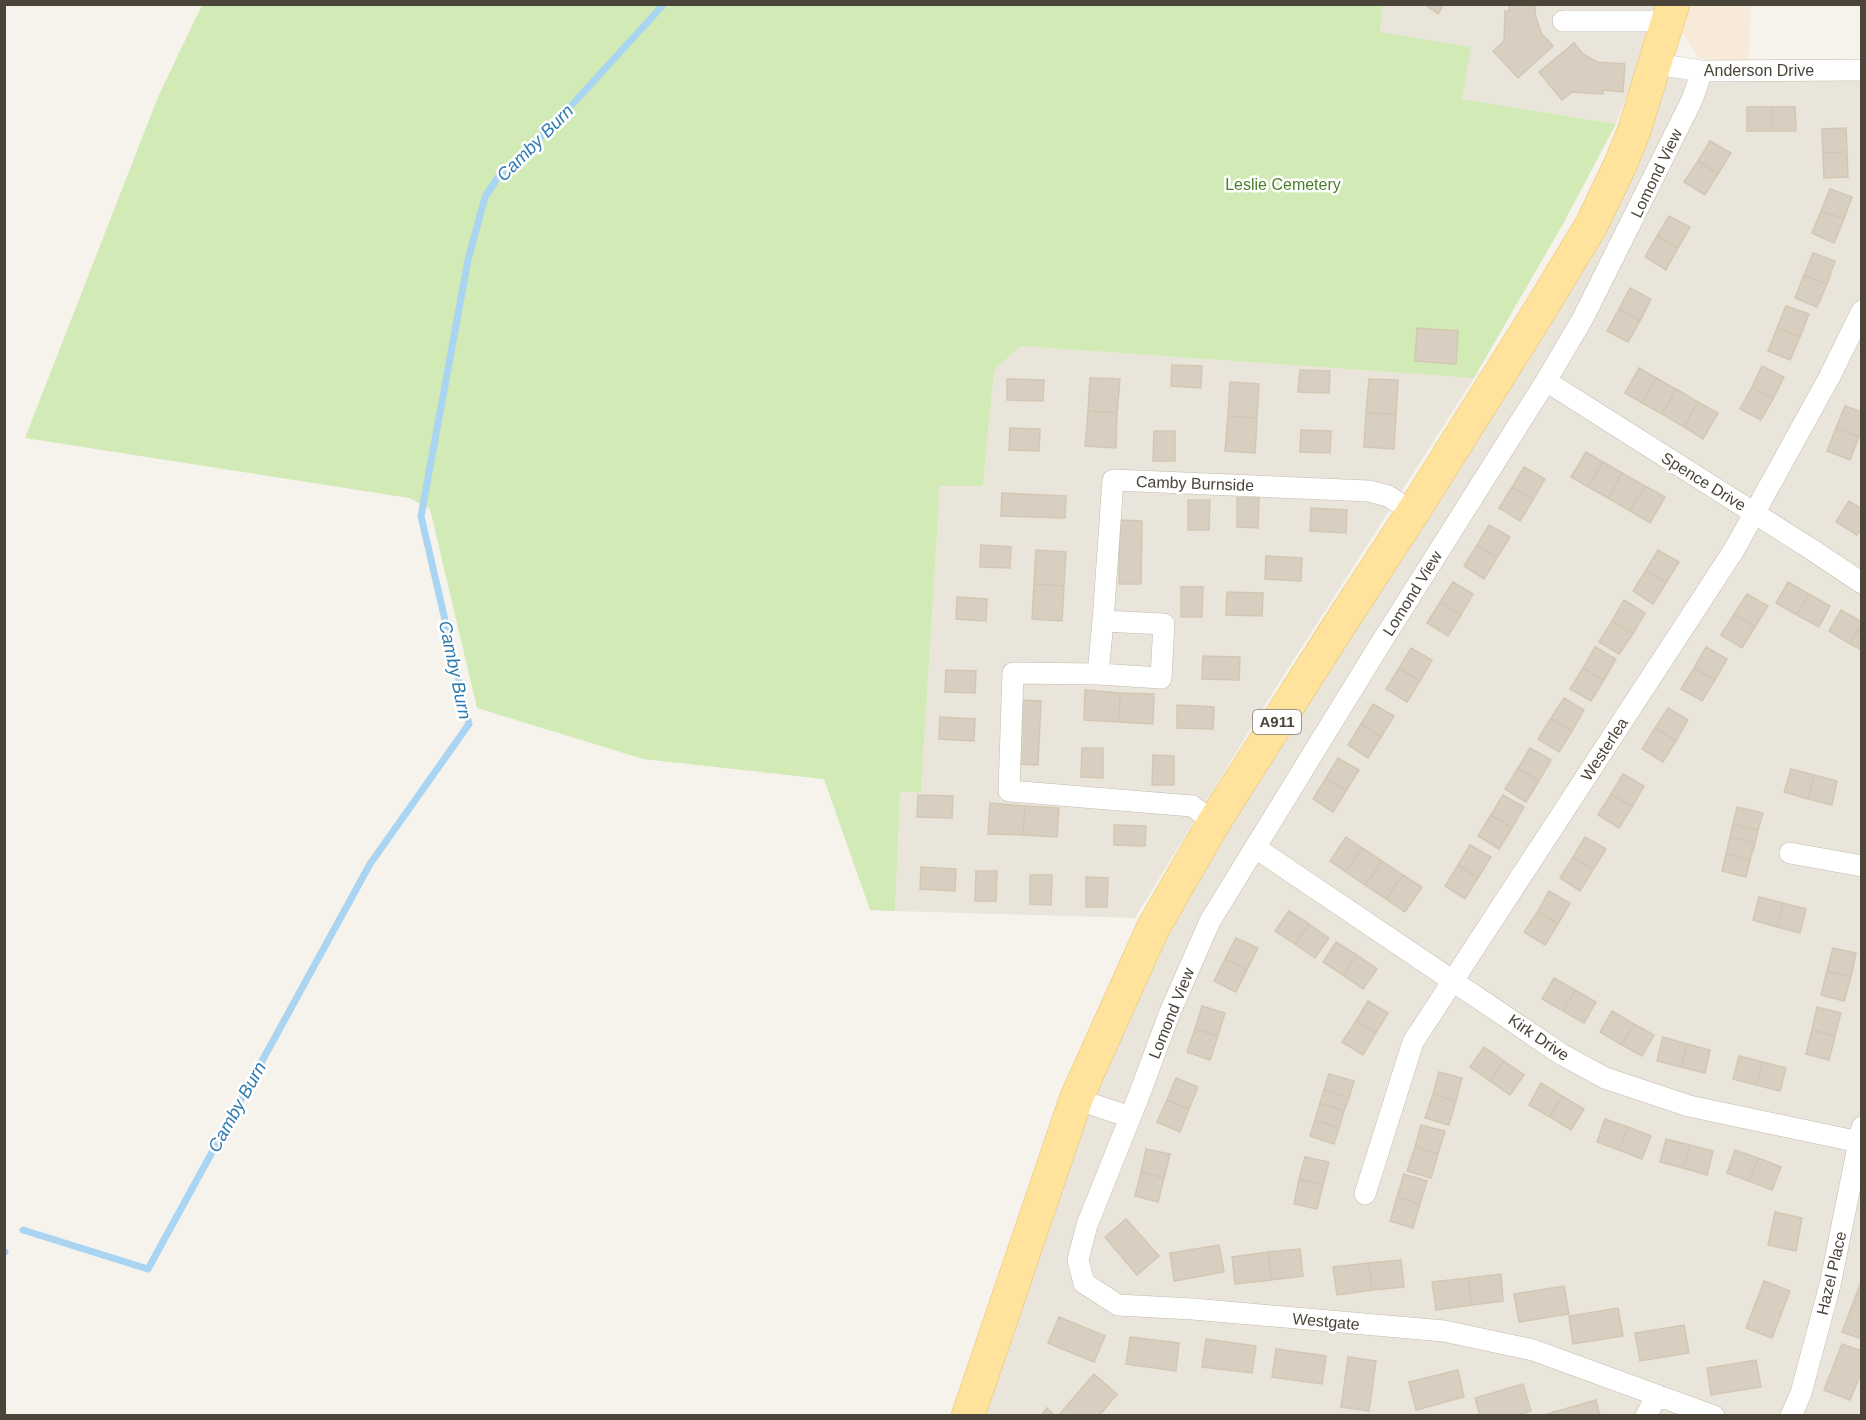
<svg xmlns="http://www.w3.org/2000/svg" width="1866" height="1420" viewBox="0 0 1866 1420" font-family="Arial,sans-serif">
	<style>
		.residential { fill: #eae5da }
		.commercial { fill: #f7ead8 }
		.green { fill: #d2eab5 }
		.lines { fill: none; stroke-linecap: round; stroke-linejoin: round }
		.stream { stroke: #a9d4f2; stroke-width: 7 }
		.building { fill: #d8cfc1; stroke: #d3c7b4; stroke-width: 1.5 }
		.street-casing { stroke: #c2bbae; stroke-width: 22 }
		.primary-casing { stroke: #e6c16a; stroke-width: 34 }
		.street { stroke: #fff; stroke-width: 21 }
		.primary { stroke: #ffe39c; stroke-width: 33 }
		.labels { text-anchor: middle; stroke-width: 5; stroke-linejoin: round; paint-order: stroke }
		.shield { fill: #fff; stroke: #817c74; stroke-width: 1.5 }
		.shield-label { font-size: 15px; font-weight: bold; fill: #4b4439 }
		.street-label { font-size: 16px; fill: #4b4439; stroke: #fff }
		.park-label { font-size: 16px; fill: #4a7f2a; stroke: #fff }
		.water-label { font-size: 18px; font-style: italic; fill: #2e7ab2; stroke: #fff }
	</style>
	<rect width="100%" height="100%" fill="#f6f3ec"/>
	<path class="residential" d="M1383,5H1655L1633,79L1616,124L1462,99L1380,32Z
		M1667,69L1861,78V1415L980,1416L1079,1120L1161,939Z
		M1020,346L1474,378L1268,700L1135,918L895,911L900,792L921,791L940,486H983L994,371Z"/>
	<path class="commercial" d="M1685,5H1751L1748,62L1700,59L1679,27Z"/>
	<path class="green" d="M202,5H1383L1380,32L1471,47L1462,99L1616,124L1563,224L1474,378L1020,346L994,371L983,486H940L921,792H900L895,911L870,910L824,779L643,759L477,708L430,509L409,498L25,438L158,97Z"/>
	<g class="lines">
		<path class="stream" d="M23,1230L148,1269L370,864L469,724L421,516L468,260L485,197L498,177L560,118L664,4
			M4,1252H5"/>
	</g>
	<path class="building" d="M1424,4H1444L1438,14Z
		M1509,4H1536L1535,14L1541,33L1553,46L1518,78L1493,51L1504,41L1505,11H1509Z
		M1574,43L1583,54L1597,62L1625,64L1623,92L1603,90V94L1572,92L1562,100L1539,72Z
		M1747,107H1772V131H1747Z
		M1772,107H1795L1796,131H1772Z
		M1846,128L1847,152L1823,153L1822,129Z
		M1710,141L1731,153L1718,174L1698,161Z
		M1847,152L1848,177L1824,178L1823,153Z
		M1698,161L1718,174L1705,195L1684,182Z
		M1830,189L1852,197L1844,219L1821,211Z
		M1821,211L1844,219L1834,243L1812,233Z
		M1669,216L1690,227L1678,248L1657,236Z
		M1657,236L1678,248L1666,270L1645,257Z
		M1813,253L1835,261L1827,284L1804,275Z
		M1804,275L1827,284L1817,307L1795,298Z
		M1630,288L1651,299L1640,321L1619,309Z
		M1786,306L1809,314L1800,337L1777,328Z
		M1619,309L1640,321L1628,342L1607,331Z
		M1417,328L1458,331L1456,364L1415,361Z
		M1777,328L1800,337L1790,360L1768,351Z
		M1172,365L1202,366L1201,388L1171,386Z
		M1762,366L1784,377L1773,399L1752,387Z
		M1639,368L1656,378L1642,403L1625,393Z
		M1300,370L1330,371L1329,393L1298,392Z
		M1090,378L1120,379L1117,413L1088,411Z
		M1656,378L1676,389L1662,414L1642,403Z
		M1007,379L1044,380L1043,401L1007,400Z
		M1369,379L1398,380L1396,414L1366,413Z
		M1230,382L1259,384L1257,418L1228,416Z
		M1752,387L1773,399L1761,420L1740,409Z
		M1676,389L1698,402L1684,427L1662,414Z
		M1698,402L1718,413L1703,439L1684,427Z
		M1845,406L1862,412V431L1859,437L1836,428Z
		M1088,411L1117,413L1116,448L1085,446Z
		M1366,413L1396,414L1394,449L1364,447Z
		M1228,416L1257,418L1255,453L1225,451Z
		M1010,428L1040,429L1039,451L1009,450Z
		M1836,428L1859,437L1850,460L1827,451Z
		M1301,430L1331,431L1330,453L1300,452Z
		M1154,431H1175V461H1153Z
		M1586,452L1603,462L1588,487L1571,477Z
		M1603,462L1622,473L1608,498L1588,487Z
		M1524,467L1545,479L1533,500L1512,487Z
		M1622,473L1645,486L1630,511L1608,498Z
		M1645,486L1665,497L1650,523L1630,511Z
		M1512,487L1533,500L1520,521L1499,508Z
		M1002,493L1066,496L1065,518L1001,516Z
		M1237,498H1259L1258,528L1237,527Z
		M1188,500H1210L1209,530H1188Z
		M1849,501L1862,509V528L1857,535L1836,522Z
		M1311,508L1347,510L1346,533L1310,531Z
		M1120,520L1142,521L1141,584H1119Z
		M1489,525L1510,537L1497,558L1477,545Z
		M981,545L1011,547L1010,568L980,567Z
		M1477,545L1497,558L1484,579L1464,566Z
		M1036,550L1066,552L1064,586L1034,584Z
		M1658,550L1679,562L1666,583L1646,570Z
		M1266,556L1302,558L1301,581L1265,579Z
		M1646,570L1666,583L1653,604L1633,591Z
		M1453,582L1473,594L1461,615L1440,602Z
		M1788,582L1809,594L1797,615L1776,603Z
		M1034,584L1064,586L1062,621L1032,619Z
		M1181,587H1203L1202,617H1181Z
		M1227,592L1263,593L1262,616L1226,615Z
		M1747,594L1768,606L1755,627L1734,614Z
		M1809,594L1830,606L1819,627L1797,615Z
		M957,597L987,599L986,621L956,619Z
		M1624,600L1645,613L1633,634L1612,621Z
		M1440,602L1461,615L1448,636L1427,623Z
		M1841,610L1862,622L1850,644L1829,631Z
		M1734,614L1755,627L1742,648L1721,635Z
		M1612,621L1633,634L1619,654L1599,642Z
		M1862,624V650L1850,644Z
		M1595,647L1616,659L1604,680L1583,668Z
		M1706,647L1727,659L1715,680L1694,668Z
		M1411,648L1432,660L1420,681L1399,668Z
		M1203,656L1240,657L1239,680L1202,679Z
		M1399,668L1420,681L1407,702L1386,689Z
		M1583,668L1604,680L1591,701L1570,689Z
		M1694,668L1715,680L1702,701L1681,689Z
		M946,670L976,671L975,693L945,692Z
		M1085,690L1120,693L1119,722L1084,720Z
		M1120,693L1154,694L1153,724L1119,722Z
		M1564,698L1584,710L1572,731L1551,718Z
		M1018,700L1041,701L1038,765L1016,764Z
		M1373,704L1394,716L1381,737L1361,724Z
		M1177,705L1214,707L1213,729L1177,728Z
		M1668,708L1688,720L1676,741L1655,728Z
		M940,717L975,719L974,741L939,739Z
		M1551,718L1572,731L1559,752L1538,739Z
		M1361,724L1381,737L1368,758L1348,745Z
		M1655,728L1676,741L1663,762L1642,749Z
		M1082,748H1103V778L1081,777Z
		M1530,748L1551,760L1539,781L1518,768Z
		M1153,755L1174,756V785H1152Z
		M1338,758L1359,770L1346,791L1326,778Z
		M1518,768L1539,781L1526,802L1505,789Z
		M1791,769L1814,775L1808,799L1784,792Z
		M1623,774L1644,786L1632,807L1611,794Z
		M1814,775L1837,781L1832,805L1808,799Z
		M1326,778L1346,791L1333,812L1313,799Z
		M1611,794L1632,807L1619,828L1598,815Z
		M918,795L953,796L952,818L917,817Z
		M1503,795L1524,807L1512,828L1491,815Z
		M990,803L1025,806L1023,835L988,834Z
		M1025,806L1059,808L1057,837L1023,835Z
		M1737,807L1763,813L1758,830L1733,824Z
		M1491,815L1512,828L1499,849L1478,836Z
		M1733,824L1758,830L1755,843L1730,837Z
		M1114,825L1146,826L1145,846L1114,845Z
		M1346,837L1362,848L1346,872L1330,861Z
		M1585,837L1606,849L1593,870L1573,857Z
		M1730,837L1755,843L1750,860L1726,854Z
		M1470,845L1491,857L1478,878L1458,865Z
		M1362,848L1382,861L1365,885L1346,872Z
		M1726,854L1750,860L1746,877L1722,871Z
		M1573,857L1593,870L1580,891L1560,878Z
		M1382,861L1403,875L1386,899L1365,885Z
		M1458,865L1478,878L1465,899L1445,886Z
		M921,867L956,869L955,891L920,889Z
		M976,871H997L996,901H975Z
		M1030,875H1052L1051,905L1030,904Z
		M1403,875L1422,887L1405,912L1386,899Z
		M1086,877L1108,878L1107,907H1086Z
		M1549,891L1570,903L1558,924L1538,911Z
		M1759,897L1783,903L1777,927L1753,920Z
		M1783,903L1806,909L1800,933L1777,927Z
		M1289,911L1309,924L1295,944L1275,931Z
		M1538,911L1558,924L1545,945L1524,932Z
		M1309,924L1329,938L1315,958L1295,944Z
		M1236,938L1258,948L1247,970L1225,959Z
		M1336,942L1357,955L1343,975L1323,962Z
		M1833,948L1856,953L1851,977L1827,971Z
		M1357,955L1377,969L1363,989L1343,975Z
		M1225,959L1247,970L1236,992L1214,981Z
		M1827,971L1851,977L1844,1001L1821,995Z
		M1554,978L1575,990L1563,1011L1542,999Z
		M1575,990L1596,1002L1584,1023L1563,1011Z
		M1368,1001L1388,1013L1376,1033L1356,1021Z
		M1202,1006L1225,1013L1218,1036L1195,1029Z
		M1817,1007L1841,1013L1835,1036L1812,1030Z
		M1612,1011L1634,1024L1622,1045L1600,1032Z
		M1356,1021L1376,1033L1363,1055L1342,1042Z
		M1634,1024L1654,1035L1642,1056L1622,1045Z
		M1195,1029L1218,1036L1210,1060L1187,1052Z
		M1812,1030L1835,1036L1829,1060L1806,1054Z
		M1663,1037L1687,1044L1681,1067L1657,1061Z
		M1687,1044L1710,1050L1705,1073L1681,1067Z
		M1484,1047L1504,1061L1490,1081L1470,1067Z
		M1739,1056L1763,1062L1756,1085L1733,1079Z
		M1504,1061L1524,1075L1510,1095L1490,1081Z
		M1763,1062L1786,1068L1780,1091L1756,1085Z
		M1439,1072L1462,1078L1456,1101L1433,1094Z
		M1329,1074L1354,1081L1349,1098L1324,1090Z
		M1176,1078L1198,1087L1189,1109L1167,1100Z
		M1541,1083L1562,1096L1550,1117L1529,1105Z
		M1324,1090L1349,1098L1344,1111L1320,1103Z
		M1433,1094L1456,1101L1449,1125L1425,1118Z
		M1562,1096L1584,1109L1571,1130L1550,1117Z
		M1167,1100L1189,1109L1180,1132L1157,1122Z
		M1320,1103L1344,1111L1339,1128L1315,1120Z
		M1605,1119L1628,1127L1619,1150L1597,1142Z
		M1315,1120L1339,1128L1334,1144L1310,1136Z
		M1421,1125L1445,1131L1438,1154L1415,1147Z
		M1628,1127L1651,1136L1642,1159L1619,1150Z
		M1666,1139L1690,1145L1683,1168L1660,1162Z
		M1690,1145L1713,1151L1707,1175L1683,1168Z
		M1415,1147L1438,1154L1431,1178L1407,1171Z
		M1146,1149L1170,1154L1164,1178L1141,1172Z
		M1735,1150L1758,1158L1749,1181L1727,1173Z
		M1305,1157L1329,1162L1323,1185L1299,1179Z
		M1758,1158L1781,1167L1772,1190L1749,1181Z
		M1141,1172L1164,1178L1158,1202L1135,1196Z
		M1404,1174L1427,1181L1420,1204L1397,1197Z
		M1299,1179L1323,1185L1317,1209L1294,1204Z
		M1397,1197L1420,1204L1413,1228L1390,1221Z
		M1775,1212L1802,1218L1796,1251L1768,1245Z
		M1126,1219L1159,1256L1137,1275L1105,1237Z
		M1219,1245L1224,1272L1174,1281L1170,1253Z
		M1300,1249L1303,1276L1271,1280L1268,1252Z
		M1268,1252L1271,1280L1235,1284L1232,1257Z
		M1401,1260L1404,1287L1372,1290L1369,1263Z
		M1369,1263L1372,1290L1337,1295L1333,1267Z
		M1501,1274L1503,1301L1472,1305L1468,1278Z
		M1468,1278L1472,1305L1436,1310L1432,1282Z
		M1764,1281L1790,1291L1772,1338L1746,1328Z
		M1860,1285H1862V1339L1842,1332Z
		M1564,1286L1569,1314L1519,1322L1514,1294Z
		M1618,1308L1623,1336L1573,1344L1569,1316Z
		M1059,1317L1105,1336L1094,1362L1048,1343Z
		M1684,1325L1689,1353L1640,1361L1635,1333Z
		M1130,1337L1179,1343L1176,1371L1126,1364Z
		M1206,1339L1256,1346L1252,1373L1202,1367Z
		M1842,1344L1862,1351V1371L1850,1400L1824,1390Z
		M1276,1349L1326,1356L1322,1384L1272,1377Z
		M1348,1357L1376,1361L1369,1411L1341,1407Z
		M1756,1360L1761,1387L1711,1395L1707,1368Z
		M1458,1370L1464,1397L1416,1410L1409,1382Z
		M1094,1374L1117,1394L1099,1416H1058Z
		M1523,1384L1531,1411L1515,1416H1480L1475,1398Z
		M1596,1400L1600,1416H1548L1547,1414Z
		M1047,1408L1055,1416H1041Z"/>
	<g class="lines">
		<g class="street-casing">
			<path id="street" d="M1563,21H1669
				M1656,64L1702,71L1862,70
				M1702,71L1692,100L1583,318L1546,381L1374,654L1210,921L1170,1012L1138,1098L1087,1225L1078,1260L1084,1283L1118,1305L1193,1309L1444,1331L1533,1350L1714,1416
				M1546,381L1811,549L1862,583
				M1098,674L1161,678L1164,624L1103,621
				M1214,822L1192,806L1009,791L1013,673L1098,674L1103,621L1113,480L1369,491L1388,496L1413,512
				M1256,848L1561,1054L1605,1078L1689,1106L1859,1142
				M1790,853L1862,866
				M1076,1099L1130,1117
				M1365,1194L1413,1042L1734,550L1830,376L1862,311
				M1646,1416L1657,1395
				M1791,1416L1801,1393L1830,1285L1862,1127"/>
		</g>
		<g class="primary-casing">
			<path id="primary" d="M968,1416L1076,1099L1153,928L1214,822L1333,635L1413,512L1540,310L1592,224L1621,163L1634,131L1673,4"/>
		</g>
		<use href="#street" class="street"/>
		<use href="#primary" class="primary"/>
	</g>
	<g class="labels">
		<rect class="shield" x="1253" y="710" width="48" height="24" rx="4.5"/>
		<g class="shield-label">
			<text x="1277" y="727">A911</text>
		</g>
		<g class="street-label">
			<text x="1759" y="76">Anderson Drive</text>
			<text transform="translate(1656 173) rotate(-64)" y="6">Lomond View</text>
			<text transform="translate(1704 481) rotate(32)" y="6">Spence Drive</text>
			<text transform="translate(1195 483) rotate(2)" y="6">Camby Burnside</text>
			<text transform="translate(1412 593) rotate(-58)" y="6">Lomond View</text>
			<text transform="translate(1604 749) rotate(-57)" y="6">Westerlea</text>
			<text transform="translate(1171 1013) rotate(-68)" y="6">Lomond View</text>
			<text transform="translate(1539 1037) rotate(34)" y="6">Kirk Drive</text>
			<text transform="translate(1831 1273) rotate(-77)" y="6">Hazel Place</text>
			<text transform="translate(1326 1321) rotate(5)" y="6">Westgate</text>
		</g>
		<g class="park-label">
			<text x="1283" y="190">Leslie Cemetery</text>
		</g>
		<g class="water-label">
			<text transform="translate(535 143) rotate(-45)" y="6">Camby Burn</text>
			<text transform="translate(455 670) rotate(78)" y="6">Camby Burn</text>
			<text transform="translate(237 1107) rotate(-61)" y="6">Camby Burn</text>
		</g>
	</g>
	<rect width="1866" height="1420" fill="none" stroke="#4b4439" stroke-width="12"/>
</svg>
